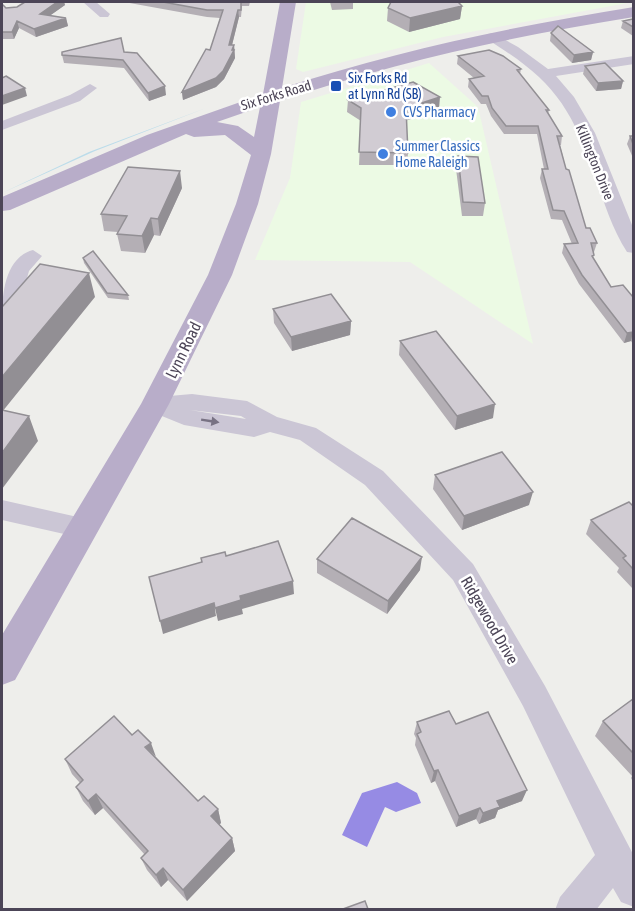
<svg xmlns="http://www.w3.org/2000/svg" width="635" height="911" viewBox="0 0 635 911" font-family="'Asap Condensed',sans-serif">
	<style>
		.commercial { fill: #ecfae4 }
		.green { fill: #bbdcea }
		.water { fill: #968be4 }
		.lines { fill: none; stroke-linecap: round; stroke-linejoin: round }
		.minor { fill: #cbc6d5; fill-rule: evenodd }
		.major { fill: #b8adc9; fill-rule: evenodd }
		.wall { fill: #b4afb5 }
		.shaded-wall { fill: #928f94 }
		.building { fill: #d1ccd3; stroke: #928f94; stroke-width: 1.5 }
		.oneway { fill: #787283 }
		.transit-dot { fill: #1a4fb4; stroke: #fff; stroke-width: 2 }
		.shop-dot { fill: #3f7fe0; stroke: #fff; stroke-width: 2 }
		.labels { text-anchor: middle; stroke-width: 5; stroke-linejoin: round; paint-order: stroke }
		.far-transit-label { font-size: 14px; fill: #164399; stroke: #fff; text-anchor: start }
		.far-street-label { font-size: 14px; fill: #4c4557; stroke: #fff }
		.far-shop-label { font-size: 14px; fill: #366cbe; stroke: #fff; text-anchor: start }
		.street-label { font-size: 16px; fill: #4c4557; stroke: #fff }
	</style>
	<rect width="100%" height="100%" fill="#eeeeeb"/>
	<path class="commercial" d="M306,2H633L443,37L303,72L296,69Z
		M429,63L478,107L533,344L410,262L255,260L290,178L301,102Z"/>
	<path class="green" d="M206,108L95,151L2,193L89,152Z"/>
	<path class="water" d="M397,782L417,793L421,803L396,812L385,807L367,847L342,835L362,793Z"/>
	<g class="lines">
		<path class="minor" d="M83,2H96L110,14L108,17H100Z
			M493,33L518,47L548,69L634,56V64L556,76L574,97L595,133L634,230V253L627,252C612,229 604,202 595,176C571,106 552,79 488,40V34Z
			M90,84L97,88L80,101L2,130V121L70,95Z
			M33,250L42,256L29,271L21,299L9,318L2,320C2,296 4,258 33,250Z
			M192,394L247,401L277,417L316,428L383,471L473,564L545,686L634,856V907L621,902L613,888L596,910H555L560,897L595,855L523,706L453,580L365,485L300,440L270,432L254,437L184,425L147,410L144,404L147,398ZM190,410L241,416L246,419Z
			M2,500L82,518L91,521L95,528L91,535L82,538L2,520Z"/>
		<path class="major" d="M280,2H296L282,88C396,51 514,26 634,7V17C513,36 395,62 280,101L271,154L258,204L232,275L169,404L15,680L2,685V635L141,404L208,275L236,204L251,155L225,135L194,137L186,134L10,210L2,211V197L147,135L263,94ZM260,107L254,137L238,126L217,122Z"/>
	</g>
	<path class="wall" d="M25,2H64L65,5L49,16L66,18L68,26L36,37L19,28L14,39H2V4L6,8L17,7Z
		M124,2H250L249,6H242L241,17H239L232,45H234L235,58L224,79L216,87L183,100L182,92L210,50L220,18L207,17Z
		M330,2H353V9L332,10Z
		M462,6L460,19L409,32L387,21L388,8Z
		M633,19V36L621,28L623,21Z
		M551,33L593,52L591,60L572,63L550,41Z
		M124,52L166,95L149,101L124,68L64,63L62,55Z
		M458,56L521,69L520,74L549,110L548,114L562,136L561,145H560L566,169L586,228L597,243L594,252H593L594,255L593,258L611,287L633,297V344L631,341L624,343L579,284L562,253L564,244H572L562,220L551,219L540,178L542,169H544L537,134H504L491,116L486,104H481L468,87L469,79L474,78L457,64Z
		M585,66L623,81L621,89L596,91L583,74Z
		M348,100L439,109L406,120L408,153L407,165H359L361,121L347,112Z
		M630,136H633V158L627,144Z
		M458,156L485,203L483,216H462L456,169Z
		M182,188L160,236L154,235L145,253L121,251L117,234L118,232L104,231L101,214Z
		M83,258L128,295L129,300L108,298L84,263Z
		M273,309L351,321L350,335L292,351L274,323Z
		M400,341L493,418L455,430L399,355Z
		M435,475L529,505L462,530L433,489Z
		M633,506V589L617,572L619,568L586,534L591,520Z
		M317,559L420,570L387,614L317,573Z
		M633,699V782L631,778L632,776L595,736L603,721Z
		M417,722L456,724L522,801L498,810L495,818L479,824L476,819L456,827L435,781L431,783L415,745L416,738L414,734Z
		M156,757L198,801L218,809L221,823L219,824L232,838L235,851L187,901L168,880L161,887L147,870L141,858L145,855L103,808L95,815L83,801L76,787L80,783L72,774L65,759Z"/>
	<path class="shaded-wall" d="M57,2H64L65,5L41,22L40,14Z
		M462,6L460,19L409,32L410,18Z
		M238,10L239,17L230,53L229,45Z
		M66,18L68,26L36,37L34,29Z
		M17,21L19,28L14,39L12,32Z
		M234,45L235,58L224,79L216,87L183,100L182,92L232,50Z
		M593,52L591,60L572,63L574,55Z
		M623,81L621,89L596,91L598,83Z
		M165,86L166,95L149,101L148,93Z
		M25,88L27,96L2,105V96Z
		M440,97L439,109L405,121L406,108Z
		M180,171L182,188L160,236L158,219Z
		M151,218L154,235L145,253L142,236Z
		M89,273L95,297L2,412V377Z
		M351,321L350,335L292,351L291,337Z
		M633,332L631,341L624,343L627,333Z
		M495,404L493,418L455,430L457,416Z
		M29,416L38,441L2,489V453Z
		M533,492L529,505L462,530L464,516Z
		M422,557L420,570L387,614L388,601Z
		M293,581L294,594L242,609L243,614L218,621L215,608L240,596Z
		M214,603L216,616L163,634L160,621Z
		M151,743L156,757L145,747Z
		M438,770L435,781L431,783L434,771Z
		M527,790L522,801L498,810L495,818L479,824L483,813L497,801Z
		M96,794L103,808L95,815L88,801Z
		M480,808L476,819L456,827L459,816Z
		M218,809L221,823L214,830L211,816Z
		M232,838L235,851L187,901L183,890Z
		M163,868L168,880L161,887L156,875Z"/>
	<path class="building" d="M25,2H57L40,14L66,18L34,29L17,21L12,32H2V4L6,8L17,7Z
		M163,2H241V10H238L229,45H234L232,50H234L223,71L216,78L182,92L206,49L210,50L223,10H207Z
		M391,2H458L462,6L410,18L388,8Z
		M633,19V27L623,21Z
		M558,26L593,52L574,55L551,33Z
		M121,38L124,52L137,53L165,86L148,93L123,60L62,55V52Z
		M489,50L503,56L521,69L517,70L549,110H546L562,136H557L566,169L569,170L586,228H590L597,243H591L594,255L592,256L611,287L623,285L633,297V332L627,333L582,275L564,244L578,243L564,211L553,210L542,169H548L538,126H506L492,108L488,96H482L469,79L484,76L458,56Z
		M605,63L623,81L598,83L585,66Z
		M6,76L25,88L2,96V78Z
		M413,82L440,97L406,108L408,153L359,152L361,108L348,100Z
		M630,136H633V144Z
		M458,156L478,157L485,203L463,202Z
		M128,167L180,171L158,219L151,218L142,236L117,234L127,216L101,214Z
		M93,251L128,295L107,293L83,258Z
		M40,264L89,273L2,377V307Z
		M331,294L351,321L291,337L273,309Z
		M436,331L495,404L457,416L400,341Z
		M2,410L29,416L2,453Z
		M502,452L533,492L464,516L435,475Z
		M629,502L633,506V569L623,558L626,556L591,520Z
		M352,518L422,557L388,601L317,559Z
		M278,541L293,581L240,596L241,600L215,608L214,603L160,621L149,577L202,562L201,558L225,552L226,556Z
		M633,699V753L603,721Z
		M449,711L456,724L488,712L527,790L497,801L500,807L483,813L480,808L459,816L438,770L434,771L417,734L421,732L417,722Z
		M114,716L132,735L138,730L151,743L145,747L198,801L204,796L218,809L211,816L232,838L183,890L163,868L156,875L141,858L148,851L96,794L88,801L76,787L83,780L65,759Z
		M365,901L368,909H343Z"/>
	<defs><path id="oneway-solid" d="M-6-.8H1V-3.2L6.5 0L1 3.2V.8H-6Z" transform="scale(1.5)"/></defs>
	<use class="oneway" href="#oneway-solid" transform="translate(210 421) rotate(9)"/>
	<rect class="transit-dot" x="330" y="80" width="12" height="12" rx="3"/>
	<g class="shop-dot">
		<circle cx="391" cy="112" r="6"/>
		<circle cx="383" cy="154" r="6"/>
	</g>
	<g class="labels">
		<g class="far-transit-label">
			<text x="348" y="83">Six Forks Rd<tspan x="348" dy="16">at Lynn Rd (SB)</tspan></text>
		</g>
		<g class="far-street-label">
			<text transform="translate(276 95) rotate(-17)" y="5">Six Forks Road</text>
			<text transform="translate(595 162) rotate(68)" y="5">Killington Drive</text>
		</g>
		<g class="far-shop-label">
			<text x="403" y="117">CVS Pharmacy</text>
			<text x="395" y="151">Summer Classics<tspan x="395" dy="16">Home Raleigh</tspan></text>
		</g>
		<g class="street-label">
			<text transform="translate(183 350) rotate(-64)" y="6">Lynn Road</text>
			<text transform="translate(490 620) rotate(60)" y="6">Ridgewood Drive</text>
		</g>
	</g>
	<rect width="635" height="911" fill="none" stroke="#4c4557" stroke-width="6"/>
</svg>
